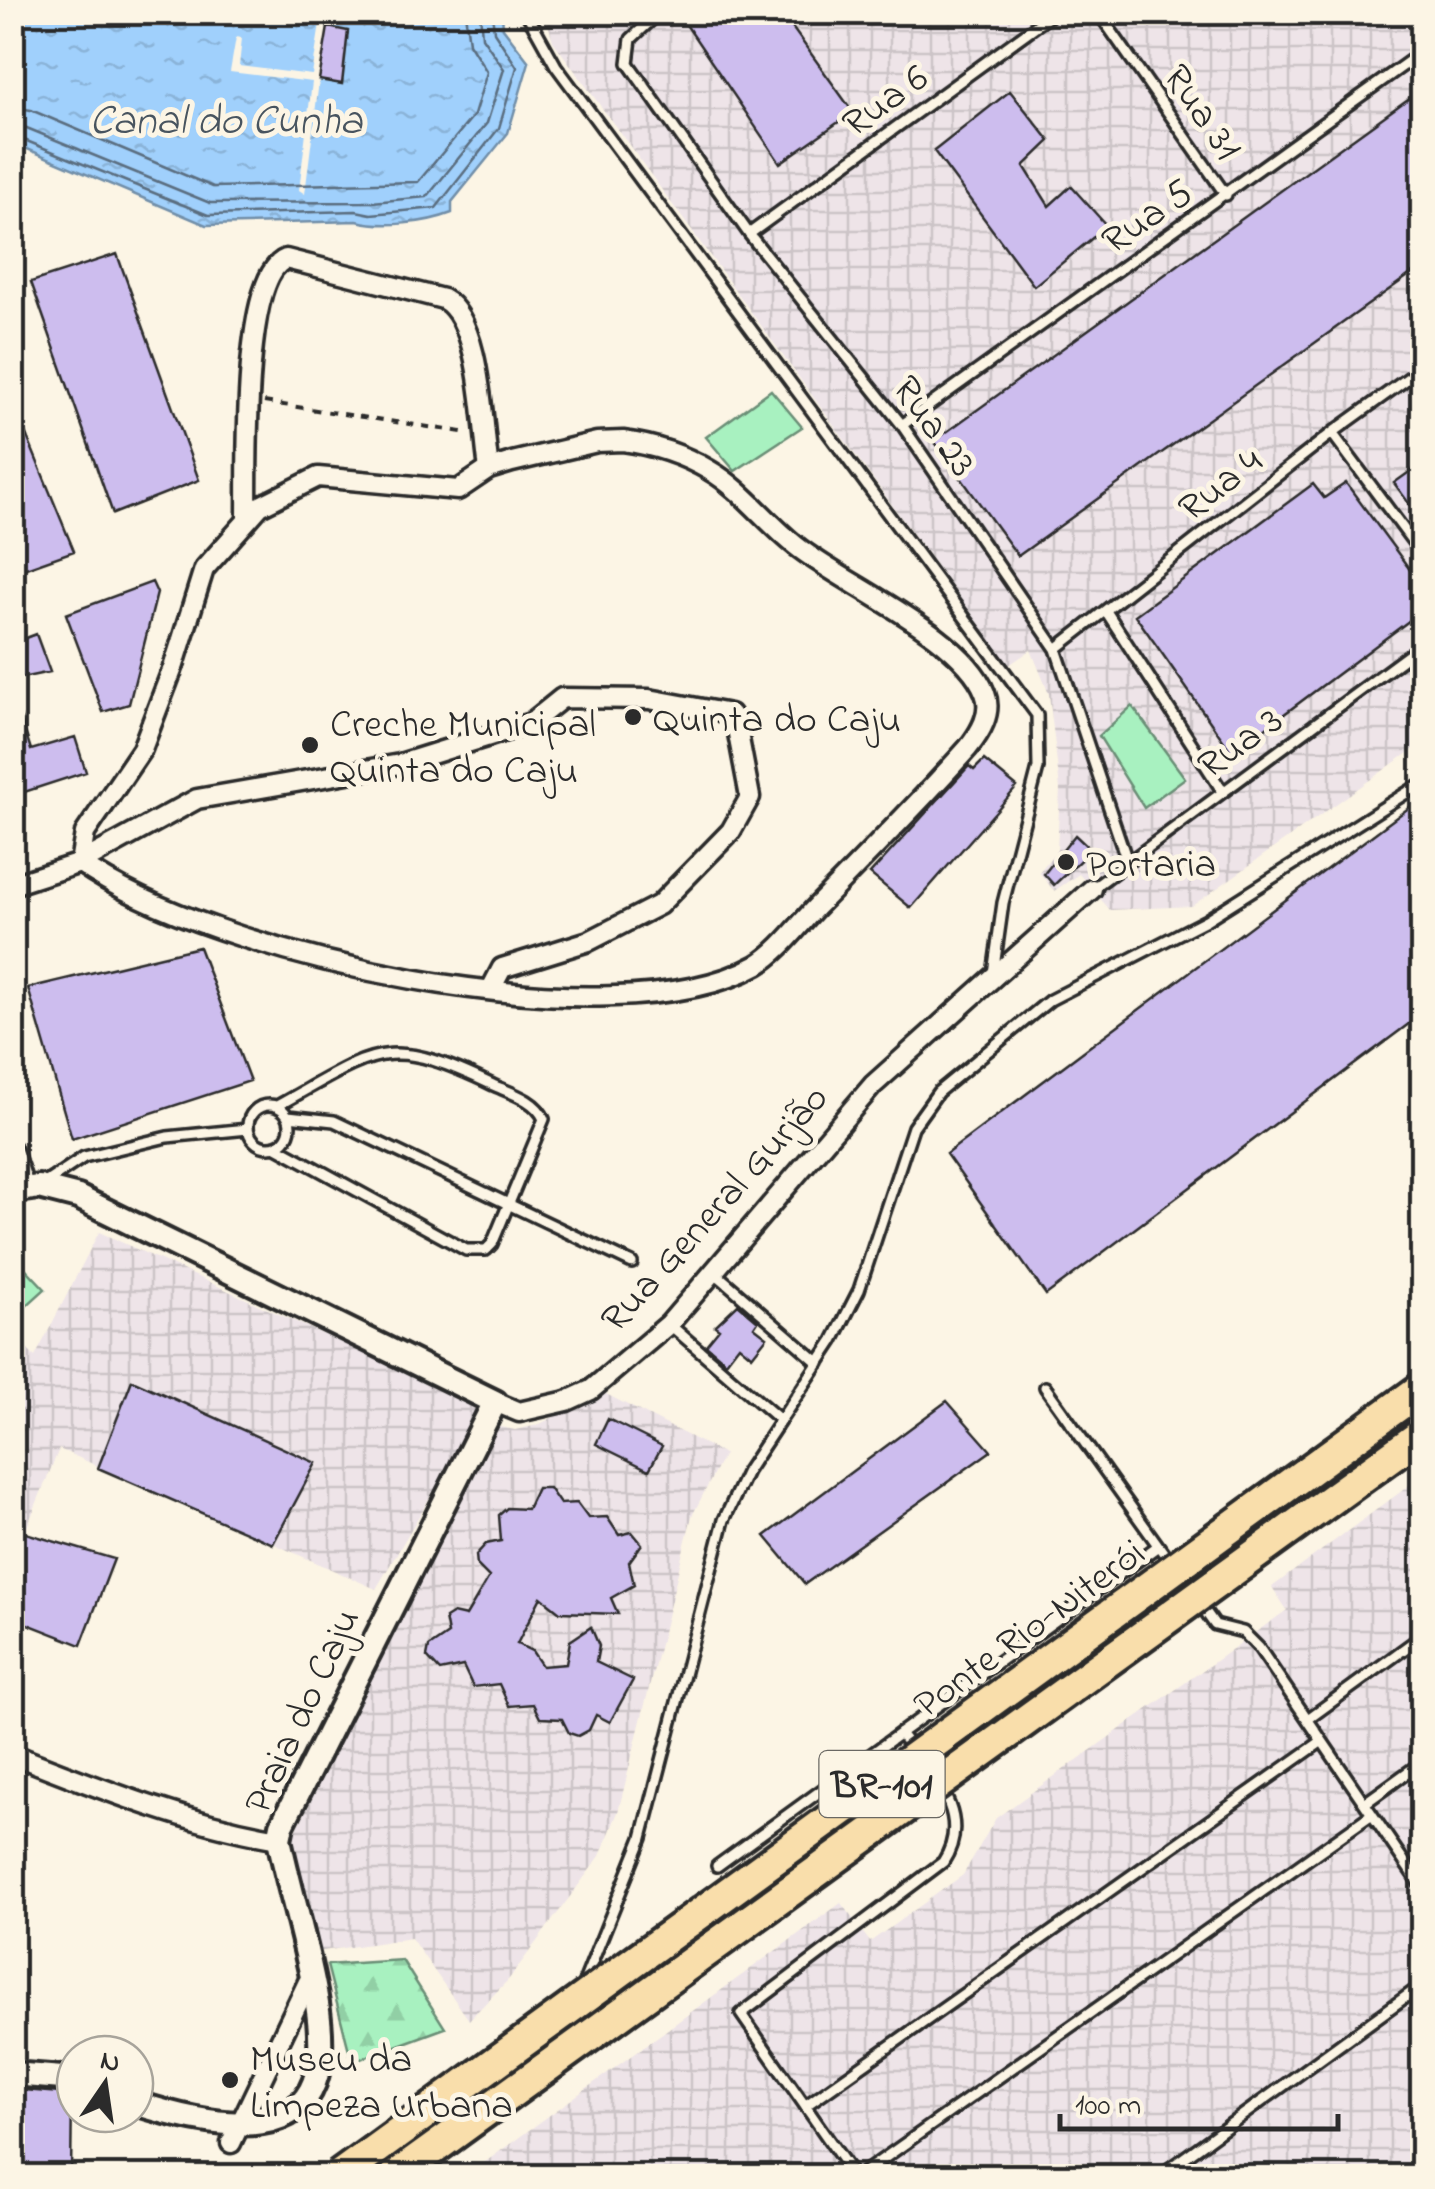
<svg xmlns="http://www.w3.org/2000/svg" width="1435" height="2189" viewBox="0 0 1435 2189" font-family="'Indie Flower',sans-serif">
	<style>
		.industrial { fill: url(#industrial-grid) }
		.forest { fill: url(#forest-firs); stroke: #6a8e76; stroke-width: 2.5 }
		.garden { fill: #a8f1c0; stroke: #6a8e76; stroke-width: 2.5 }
		.water { fill: url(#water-ripples); stroke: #718ea8; stroke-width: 2.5 }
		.pier { fill: #fcf5e5 }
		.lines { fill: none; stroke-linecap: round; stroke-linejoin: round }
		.shore { stroke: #5a6d7f; stroke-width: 2.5 }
		.building { fill: #cdbdee; stroke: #2b2b2b; stroke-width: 2.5 }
		.lane-casing { stroke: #2b2b2b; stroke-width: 16 }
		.street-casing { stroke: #2b2b2b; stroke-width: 25 }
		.secondary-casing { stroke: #2b2b2b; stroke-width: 30 }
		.path { stroke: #2b2b2b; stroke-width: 4; stroke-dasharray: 8 8; stroke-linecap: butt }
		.lane { stroke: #fcf5e5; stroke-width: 9 }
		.street { stroke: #fcf5e5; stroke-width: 18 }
		.secondary { stroke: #fcf5e5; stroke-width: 22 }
		.highway-bridge-casing { stroke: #2b2b2b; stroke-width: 38; stroke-linecap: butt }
		.highway-bridge { stroke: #f9deab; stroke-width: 30 }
		.poi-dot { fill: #2b2b2b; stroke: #fcf5e5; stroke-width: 4 }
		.labels { text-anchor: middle; stroke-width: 10; stroke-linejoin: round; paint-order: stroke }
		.shield { fill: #fcf5e5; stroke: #6a6863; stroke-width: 2.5 }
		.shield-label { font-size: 38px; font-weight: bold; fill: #2b2b2b }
		.street-label { font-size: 40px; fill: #2b2b2b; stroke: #fcf5e5 }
		.poi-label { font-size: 40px; fill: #2b2b2b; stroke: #fcf5e5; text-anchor: start }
		.water-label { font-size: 42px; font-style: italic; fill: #48545f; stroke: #fcf5e5 }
	</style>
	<defs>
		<pattern id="industrial-grid" width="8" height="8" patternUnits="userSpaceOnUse" patternTransform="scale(2.5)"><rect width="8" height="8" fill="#eee4e8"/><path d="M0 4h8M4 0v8" fill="none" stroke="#ccc4c7"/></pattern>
		<pattern id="forest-firs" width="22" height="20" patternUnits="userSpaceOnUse" patternTransform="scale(2.5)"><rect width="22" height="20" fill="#a8f1c0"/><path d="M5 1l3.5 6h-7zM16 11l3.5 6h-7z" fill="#91cfa5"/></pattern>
		<pattern id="water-ripples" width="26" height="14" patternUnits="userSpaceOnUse" patternTransform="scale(2.5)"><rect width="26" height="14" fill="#a0d0fc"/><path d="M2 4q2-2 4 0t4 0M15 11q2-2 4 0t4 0" fill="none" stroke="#8ab3d8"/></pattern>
	</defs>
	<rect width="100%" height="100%" fill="#fcf5e5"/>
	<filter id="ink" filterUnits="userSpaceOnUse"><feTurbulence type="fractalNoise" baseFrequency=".01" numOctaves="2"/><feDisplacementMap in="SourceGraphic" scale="20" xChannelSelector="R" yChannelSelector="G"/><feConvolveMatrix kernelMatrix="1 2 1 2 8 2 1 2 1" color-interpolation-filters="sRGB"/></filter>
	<g filter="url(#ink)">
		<path class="industrial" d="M545,13H1422V743L1192,906L1110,910L1079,874L1054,891L1039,872L1057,850L1060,789L1049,694L1031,650L1009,665L553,41Z
			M99,1232L483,1407L376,1589L59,1449L24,1534L13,1529L12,1335L35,1357Z
			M602,1392L724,1454L692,1516L618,1812L600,1856L509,1979L469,2020L411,1938L309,1953L293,1837L494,1426L515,1430L538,1425Z
			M1422,1476V2176H466L841,1903L870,1942L963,1875L996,1818L1287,1610L1272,1587Z"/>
		<path class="forest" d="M402,1960L445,2028L352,2062L327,1965Z"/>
		<path class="garden" d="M771,390L802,427L735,471L706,437Z
			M1132,706L1185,778L1144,808L1099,736Z
			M13,1255L45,1289L13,1318H12Z"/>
		<path class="water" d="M12,13H502L503,28L529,62L508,133L452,202V213C426,223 384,228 357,221L206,225L13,143Z"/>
		<path class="pier" d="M337,13H348L329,27L348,31L342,84L319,81L305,194L299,190L312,82L230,72L236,37L242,38L239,66L312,75L320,24Z"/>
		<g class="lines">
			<path class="shore" d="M12,107L31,110L213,187L418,182L474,115L487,72L469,43L465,12
				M12,122L210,203L372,202L427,197L487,123L504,69L482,37L480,12
				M12,135L208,215L356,211L371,214L436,208L499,128L517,67L494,32L492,12"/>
		</g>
		<path class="building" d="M700,12H781L853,112L780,163L685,23Z
			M328,27L348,31L342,84L319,80Z
			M1422,89V266L1018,556L934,441Z
			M1010,91L1050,141L1024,166L1049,206L1071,186L1107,226L1034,286L934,151Z
			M117,254L199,480L113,514L31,282Z
			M12,400L74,551L12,573Z
			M1422,463V521L1394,483Z
			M1346,483L1422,586V611L1232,753L1135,615L1313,484L1324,498Z
			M152,582L157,593L129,704L103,712L66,614Z
			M36,634L50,672L12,680V643Z
			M16,703L31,750L75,737L86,772L12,796Z
			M984,760L1017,787L911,908L870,874L969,766L974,770Z
			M1422,798V1014L1046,1295L946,1154Z
			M1075,835L1091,850L1054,885L1044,874Z
			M199,947L250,1081L72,1139L28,988Z
			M738,1304L758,1321L754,1327L767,1337L752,1356L739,1345L726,1362L706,1345L719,1329L715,1326Z
			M132,1380L316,1463L273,1544L98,1468Z
			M947,1401L991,1451L805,1584L765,1536Z
			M608,1419L662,1446L649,1470L596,1444Z
			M537,1488H549L560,1504L577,1503L588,1518L607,1517L619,1535L632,1532L642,1544L629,1562L634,1585L611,1598L618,1614L560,1612L541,1597L517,1644L532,1651L542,1666L566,1664L570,1641L591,1627L599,1646L596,1662L633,1680L610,1722L596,1715L589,1730L578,1736L569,1733L562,1719L540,1718L533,1704L509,1706L499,1684L473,1687L463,1666L440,1671L427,1657L429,1647L448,1634L445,1618L453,1613L466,1616L489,1577L477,1565L476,1555L486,1544L501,1541L499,1515L507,1508L527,1509Z
			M12,1529L114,1559L81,1645L12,1618Z
			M12,2089L72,2094L71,2176H12Z"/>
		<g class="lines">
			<g class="lane-casing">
				<path id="lane" d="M526,12L556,66L1037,715L1038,768L1003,903L993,974
					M660,12L631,39L628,63L749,234L902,425L1056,649L1127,861
					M1098,12L1226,195
					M749,234L1055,12
					M902,425L1422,52
					M1332,433L1422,554
					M1106,611L1221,789
					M1056,649L1332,433L1422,368
					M1092,889L1422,645
					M248 1126a21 21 0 1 1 42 0a21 21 0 1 1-42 0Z
					M288,1116L334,1121L632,1263
					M275,1146L466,1250H486L492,1244L544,1119C536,1100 511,1093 493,1085C385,1033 376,1051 277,1106
					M42,1185L84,1157L167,1137L248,1129
					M713,1271L819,1363
					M669,1324L780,1420
					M1045,1387L1215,1625L1243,1632L1259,1648L1422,1888
					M1308,1719L1422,1636
					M1365,1803L1422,1762
					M717,1866L1158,1546
					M582,1987L642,1838L724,1520L747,1471L833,1341L859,1290L913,1127L938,1092L1050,1000L1206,920L1422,783
					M805,2106L1322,1741
					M854,2176L741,2014L943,1862C975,1813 929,1773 900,1733
					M859,2176L1372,1814
					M1159,2176L1422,1985"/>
			</g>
			<g class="street-casing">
				<path id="street" d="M623,441C653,445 682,454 709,470C742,489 765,521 795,545C844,585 962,634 985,693C993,713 980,733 968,748C919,803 868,854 816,907C798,926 780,951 757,965C612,1046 210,956 80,863L85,833L142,749L174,665L204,569L260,506L318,477L458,490L489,469L512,462L597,442Z
					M247,518C248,470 241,276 286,259L443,299C482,320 482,427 489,469
					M12,885L80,863L197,799L400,764L531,723L562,698L649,699L730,714L736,723L750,797L731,831L659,905L589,941L502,968L491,989
					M12,1151L24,1186
					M495,1402L519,1412L567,1401L591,1390L669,1324L873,1085L1092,889
					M12,1754C99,1788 187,1824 279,1839
					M231,2143L308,1982"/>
			</g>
			<g class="secondary-casing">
				<path id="secondary" d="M12,1191L39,1187L78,1197L495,1402L282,1825L279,1839C310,1988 404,2189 135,2103
					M12,2074L75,2079"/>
			</g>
			<path class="path" d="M264,402L468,433"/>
			<use href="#lane" class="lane"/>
			<use href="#street" class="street"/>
			<use href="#secondary" class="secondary"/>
			<g class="highway-bridge-casing">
				<path id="highway-bridge" d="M339,2176L1422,1388
					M396,2176L1422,1434"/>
			</g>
			<use href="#highway-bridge" class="highway-bridge"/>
		</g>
	</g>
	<g class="poi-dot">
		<circle cx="633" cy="717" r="10"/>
		<circle cx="310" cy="745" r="10"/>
		<circle cx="1066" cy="862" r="10"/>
		<circle cx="230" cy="2080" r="10"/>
	</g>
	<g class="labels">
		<rect class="shield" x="819.5" y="1751" width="125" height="66" rx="8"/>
		<g class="shield-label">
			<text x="882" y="1797">BR-101</text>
		</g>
		<g class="street-label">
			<text transform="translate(884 99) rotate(-36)" y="14">Rua 6</text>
			<text transform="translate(1204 111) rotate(55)" y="14">Rua 31</text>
			<text transform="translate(1146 215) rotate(-35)" y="14">Rua 5</text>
			<text transform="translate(936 425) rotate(54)" y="14">Rua 23</text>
			<text transform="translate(1219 483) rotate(-38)" y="14">Rua 4</text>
			<text transform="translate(1239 741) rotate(-36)" y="14">Rua 3</text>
			<text transform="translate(713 1207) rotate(-48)" y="14">Rua General Gurjão</text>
			<text transform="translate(1028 1627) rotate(-36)" y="14">Ponte Rio-Niterói</text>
			<text transform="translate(300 1710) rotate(-65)" y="14">Praia do Caju</text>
		</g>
		<g class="poi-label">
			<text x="653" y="731">Quinta do Caju</text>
			<text x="330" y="736">Creche Municipal<tspan x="330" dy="46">Quinta do Caju</tspan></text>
			<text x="1086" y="876">Portaria</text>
			<text x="250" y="2071">Museu da<tspan x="250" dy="46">Limpeza Urbana</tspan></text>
		</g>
		<g class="water-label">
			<text x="226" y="133">Canal do Cunha</text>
		</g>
	</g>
	<rect width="1435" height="2189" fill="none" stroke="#fcf5e5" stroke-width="50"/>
	<rect x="25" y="25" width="1385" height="2139" fill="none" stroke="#2b2b2b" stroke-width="4" filter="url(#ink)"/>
	<g transform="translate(105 2084) rotate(13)"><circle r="48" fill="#fcf5e5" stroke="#a8a49b" stroke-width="2.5"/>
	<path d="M0-8L18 38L0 25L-18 38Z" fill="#2b2b2b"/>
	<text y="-15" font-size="28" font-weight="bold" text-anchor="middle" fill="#2b2b2b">N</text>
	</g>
	<path d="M1060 2114v15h278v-15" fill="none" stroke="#2b2b2b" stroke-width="5"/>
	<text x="1075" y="2114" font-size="30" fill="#2b2b2b" stroke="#fcf5e5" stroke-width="8" paint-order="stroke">100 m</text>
</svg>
